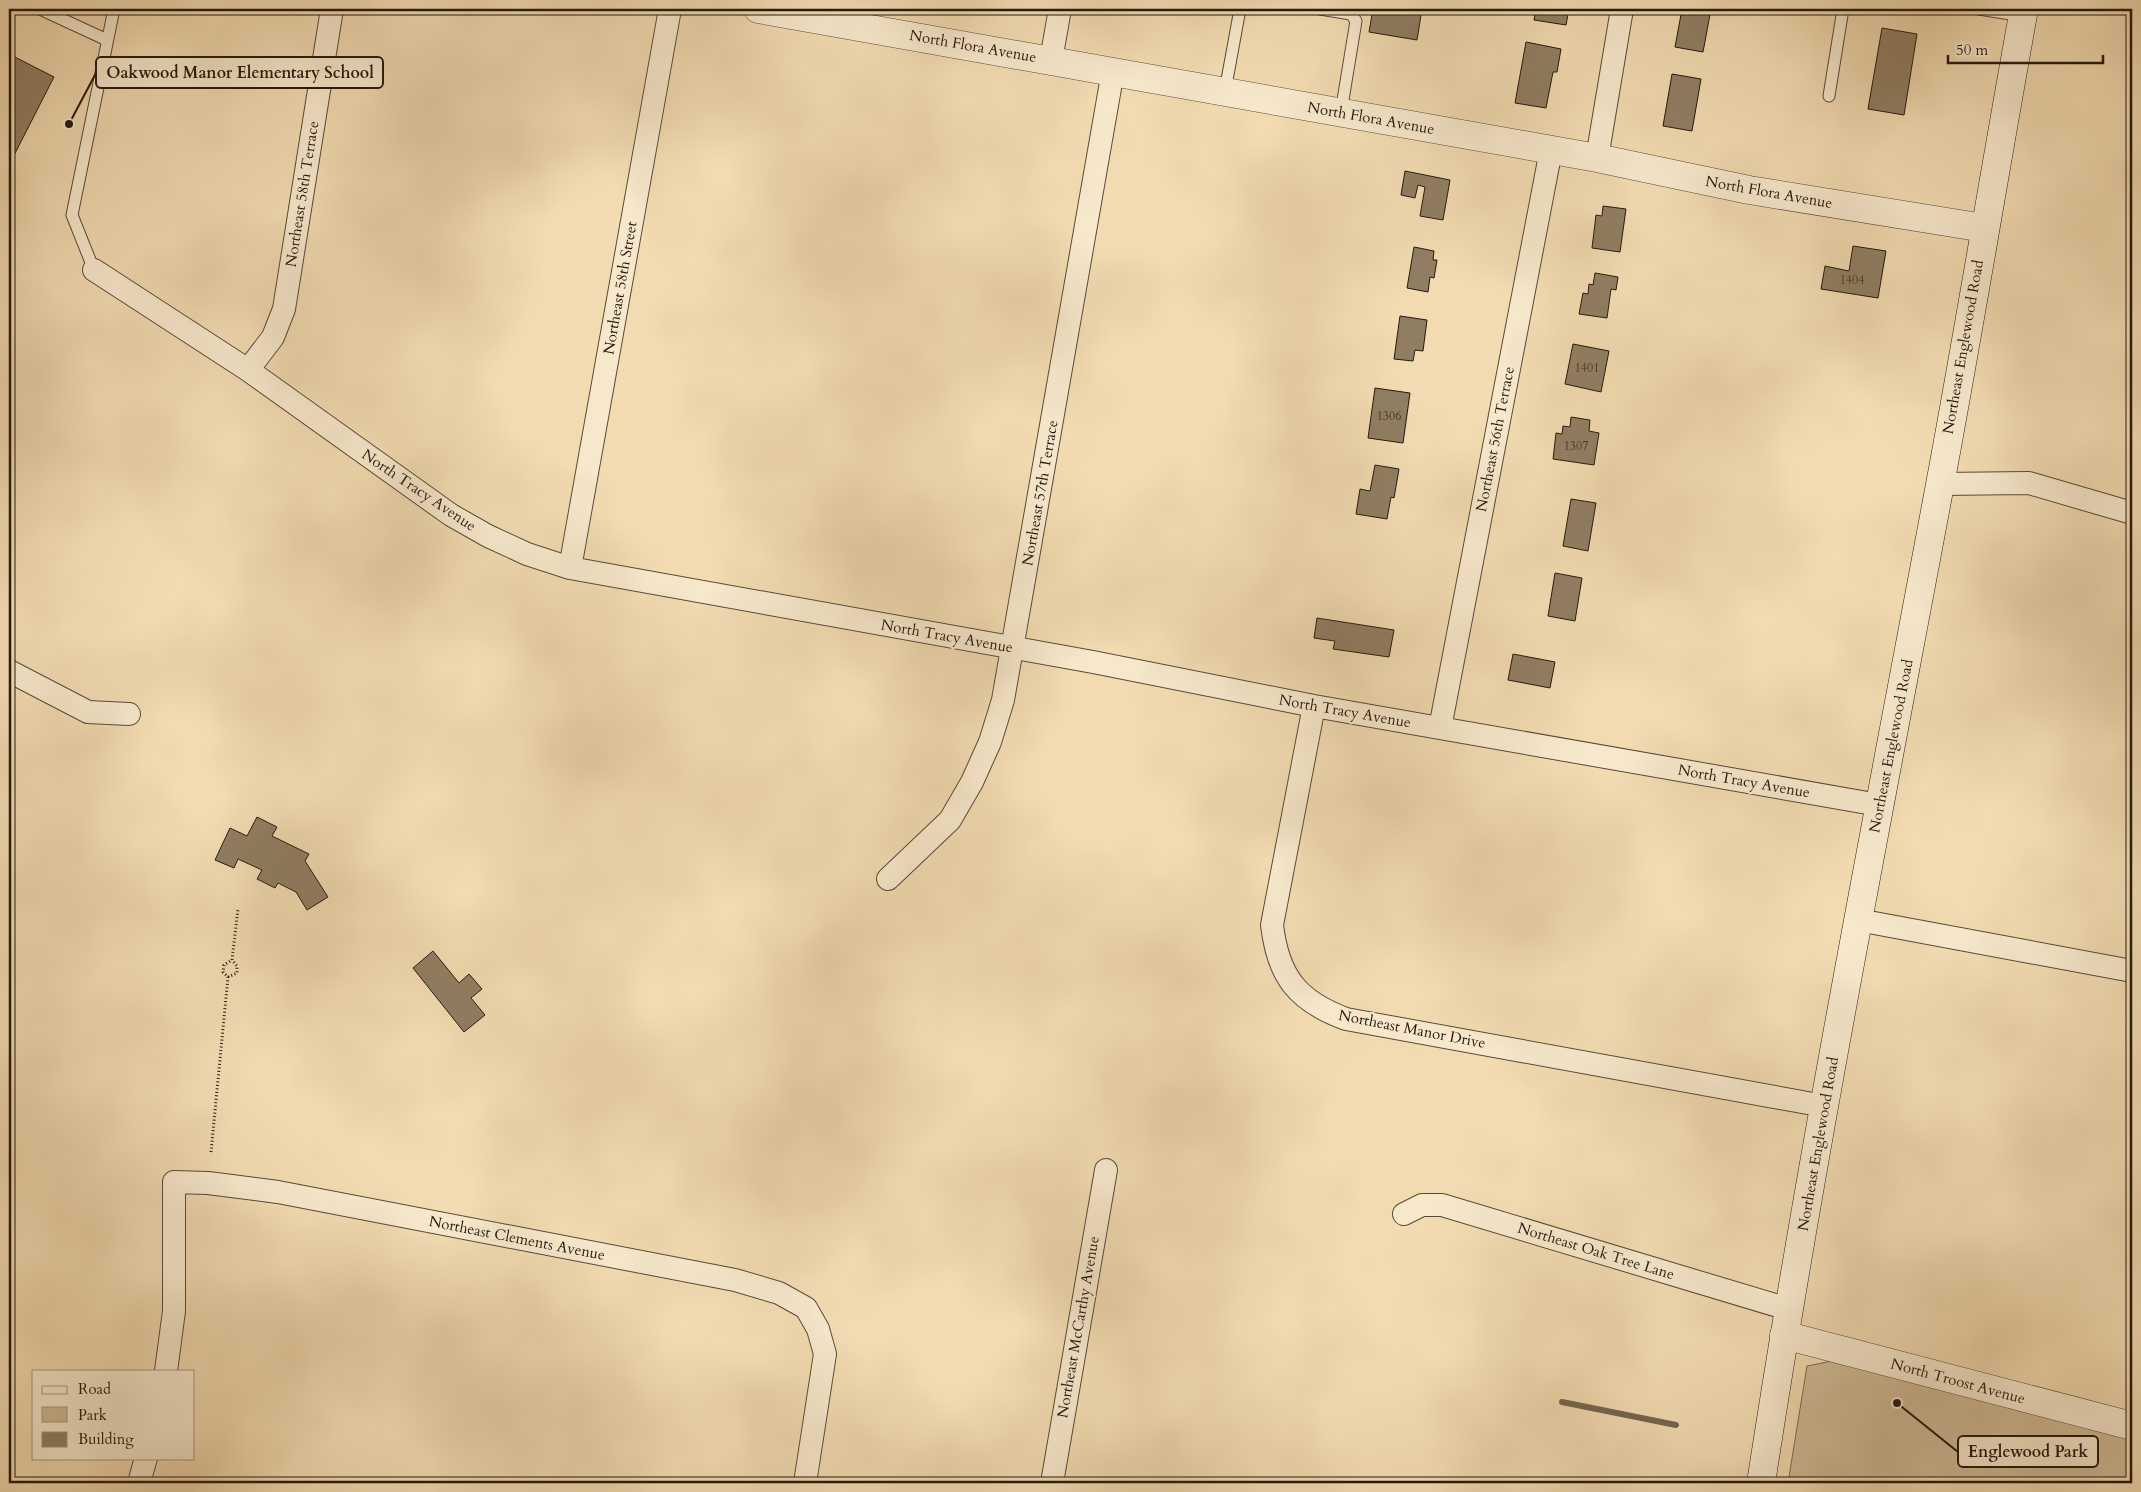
<svg xmlns="http://www.w3.org/2000/svg" width="2141" height="1492" viewBox="0 0 2141 1492" font-family="Cardo,serif">
	<style>
		.green { fill: #cfba95; stroke: #7a6a52 }
		.lines { fill: none; stroke-linecap: round; stroke-linejoin: round }
		.stream { stroke: #76664f; stroke-width: 6 }
		.building { fill: #907e63; stroke: #25190f }
		.service-casing { stroke: #584a38; stroke-width: 13 }
		.minor-casing { stroke: #584a38; stroke-width: 24 }
		.tertiary-casing { stroke: #584a38; stroke-width: 29 }
		.secondary-casing { stroke: #25190f; stroke-width: 29 }
		.path { stroke: #25190f; stroke-width: 3; stroke-dasharray: 1 2.5; stroke-linecap: butt }
		.service { stroke: #f7e8cc; stroke-width: 11 }
		.minor { stroke: #f7e8cc; stroke-width: 22 }
		.tertiary { stroke: #f7e8cc; stroke-width: 28 }
		.secondary { stroke: #f7e8cc; stroke-width: 28 }
		.labels { text-anchor: middle; stroke-width: 4.5; stroke-linejoin: round; paint-order: stroke }
		.number-label { font-size: 12px; fill: #403224 }
		.street-label { font-size: 15px; fill: #25190f; stroke: #f7e8cc }
		.leader { fill: none; stroke: #25190f; stroke-width: 2 }
		.callout-dot { fill: #25190f; stroke: #f7e8cc; stroke-width: 2 }
		.callout { fill: #f7e8cc; stroke: #25190f; stroke-width: 2 }
		.callout-label { font-size: 16px; text-anchor: middle; font-weight: bold; fill: #25190f }
	</style>
	<rect width="100%" height="100%" fill="#f2dbb1"/>
	<filter id="stains"><feTurbulence type="fractalNoise" baseFrequency=".004" numOctaves="4"/><feColorMatrix values="0 0 0 0 .2 0 0 0 0 .09 0 0 0 0 .02 0 0 0 .5 -.17"/></filter>
	<radialGradient id="worn" r=".72"><stop offset=".6" stop-color="#630" stop-opacity="0"/><stop offset="1" stop-color="#630" stop-opacity=".3"/></radialGradient>
	<path class="green" d="M1832,1361L2132,1439V1483H1788L1807,1366Z"/>
	<g class="lines">
		<path class="stream" d="M1562,1402L1676,1425
			M1868,1481L1880,1483"/>
	</g>
	<path class="building" d="M1373,9H1422L1417,40L1369,32Z
		M1536,9H1569L1566,25L1534,20Z
		M1682,9H1711L1703,52L1675,47Z
		M1882,28L1917,34L1904,115L1868,109Z
		M1526,42L1561,49L1557,72H1553L1546,108L1515,103Z
		M9,54L54,77L9,165Z
		M1672,74L1701,79L1692,131L1663,126Z
		M1405,171L1450,180L1443,220L1420,216L1425,187L1418,185L1415,198L1401,195Z
		M1603,206L1626,209L1620,252L1592,248L1596,215L1602,216Z
		M1853,246L1886,251L1878,298L1821,289L1825,266L1849,271Z
		M1414,247L1434,251L1433,260H1437L1434,278L1430,277L1428,292L1407,288Z
		M1595,273L1618,277L1616,290L1611,289L1607,318L1579,314L1583,293L1588,294L1589,284L1593,285Z
		M1400,316L1427,320L1423,351L1415,350L1413,361L1394,359Z
		M1573,344L1609,351L1601,392L1565,384Z
		M1375,388L1410,393L1403,443L1368,438Z
		M1571,417L1590,420L1589,431L1599,433L1594,465L1553,459L1556,433L1562,434L1563,426L1570,427Z
		M1375,465L1399,469L1394,498L1391,497L1387,519L1356,514L1360,489L1370,491Z
		M1571,499L1596,503L1588,551L1563,546Z
		M1555,573L1582,578L1575,621L1548,616Z
		M1317,618L1394,630L1389,657L1333,649L1335,641L1314,638Z
		M1513,654L1555,662L1550,688L1508,680Z
		M257,817L277,827L272,836L309,854L305,861L328,897L307,910L296,892L278,883L275,888L257,879L262,870L238,859L234,868L215,860L230,828L247,836Z
		M433,951L459,983L469,974L482,989L471,998L485,1015L464,1032L413,968Z"/>
	<g class="lines">
		<g class="service-casing">
			<path id="service" d="M40,9L107,40
				M1320,9L1351,14L1356,21L1341,112
				M1979,9L2023,16
				M1225,91L1240,9
				M1829,96L1843,9
				M94,270L72,215L114,9"/>
		</g>
		<g class="minor-casing">
			<path id="minor" d="M1051,60L1060,9
				M1597,158L1622,9
				M94,270L248,370L451,515L488,536L527,554L570,568L1093,662L1314,706L1879,805
				M248,370L273,337L284,309L332,9
				M1940,484L2029,483L2132,513
				M570,568L670,9
				M9,671L88,712L129,714
				M1314,706L1272,925C1278,976 1297,1001 1346,1019L1824,1106
				M1440,728L1551,150
				M888,879L950,820L972,782L990,742L1003,700L1113,71
				M1858,920L2132,971
				M1404,1214L1422,1205H1442L1788,1309
				M166,1371L174,1311V1182L208,1183L278,1192L735,1280L779,1293L806,1308L818,1329L825,1354L805,1483
				M139,1483L146,1458
				M1052,1483L1106,1170"/>
		</g>
		<g class="tertiary-casing">
			<path id="tertiary" d="M758,9L1597,158L1749,190L1984,228
				M1784,1335L2132,1426"/>
		</g>
		<g class="secondary-casing">
			<path id="secondary" d="M1761,1483C1812,1151 1877,821 1939,490C1969,330 1995,169 2024,9"/>
		</g>
		<path class="path" d="M228,977L237,973V966L232,960
			M211,1152L228,977L223,972L224,965L232,960L238,909"/>
		<use href="#service" class="service"/>
		<use href="#minor" class="minor"/>
		<use href="#tertiary" class="tertiary"/>
		<use href="#secondary" class="secondary"/>
	</g>
	<g class="labels">
		<g class="number-label">
			<text x="1852" y="284">1404</text>
			<text x="1587" y="372">1401</text>
			<text x="1389" y="420">1306</text>
			<text x="1576" y="450">1307</text>
		</g>
		<g class="street-label">
			<text transform="translate(973 46) rotate(10)" y="5">North Flora Avenue</text>
			<text transform="translate(1371 118) rotate(10)" y="5">North Flora Avenue</text>
			<text transform="translate(1769 192) rotate(10)" y="5">North Flora Avenue</text>
			<text transform="translate(302 194) rotate(-81)" y="5">Northeast 58th Terrace</text>
			<text transform="translate(620 288) rotate(-80)" y="5">Northeast 58th Street</text>
			<text transform="translate(1963 347) rotate(-80)" y="5">Northeast Englewood Road</text>
			<text transform="translate(1495 439) rotate(-79)" y="5">Northeast 56th Terrace</text>
			<text transform="translate(419 490) rotate(34)" y="5">North Tracy Avenue</text>
			<text transform="translate(1040 493) rotate(-80)" y="5">Northeast 57th Terrace</text>
			<text transform="translate(947 636) rotate(10)" y="5">North Tracy Avenue</text>
			<text transform="translate(1345 711) rotate(10)" y="5">North Tracy Avenue</text>
			<text transform="translate(1891 746) rotate(-79)" y="5">Northeast Englewood Road</text>
			<text transform="translate(1744 781) rotate(10)" y="5">North Tracy Avenue</text>
			<text transform="translate(1412 1029) rotate(11)" y="5">Northeast Manor Drive</text>
			<text transform="translate(1818 1144) rotate(-80)" y="5">Northeast Englewood Road</text>
			<text transform="translate(517 1238) rotate(11)" y="5">Northeast Clements Avenue</text>
			<text transform="translate(1596 1251) rotate(17)" y="5">Northeast Oak Tree Lane</text>
			<text transform="translate(1078 1327) rotate(-80)" y="5">Northeast McCarthy Avenue</text>
			<text transform="translate(1958 1381) rotate(15)" y="5">North Troost Avenue</text>
		</g>
	</g>
	<path class="leader" d="M69 124L96 73M1897 1403L1958 1452"/>
	<g class="callout-dot">
		<circle cx="69" cy="124" r="5"/>
		<circle cx="1897" cy="1403" r="5"/>
	</g>
	<g class="callout">
		<rect x="96" y="57" width="287" height="31" rx="5"/>
		<rect x="1958" y="1436" width="140" height="31" rx="5"/>
	</g>
	<g class="callout-label">
		<text x="240" y="78">Oakwood Manor Elementary School</text>
		<text x="2028" y="1457">Englewood Park</text>
	</g>
	<rect width="2141" height="1492" fill="none" stroke="#f2dbb1" stroke-width="30"/>
	<rect x="10" y="10" width="2121" height="1472" fill="none" stroke="#25190f" stroke-width="2.5"/>
	<rect x="15" y="15" width="2111" height="1462" fill="none" stroke="#25190f"/>
	<rect x="32" y="1370" width="162" height="90" fill="#f7e8cc" stroke="#a39580"/>
	<rect x="42" y="1386" width="25" height="8" fill="#f7e8cc" stroke="#a39580"/>
	<text x="78" y="1394" font-size="15" fill="#25190f">Road</text>
	<rect x="42" y="1407" width="25" height="15" fill="#cfba95" stroke="#a39580"/>
	<text x="78" y="1420" font-size="15" fill="#25190f">Park</text>
	<rect x="42" y="1432" width="25" height="15" fill="#907e63" stroke="#a39580"/>
	<text x="78" y="1444" font-size="15" fill="#25190f">Building</text>
	<path d="M1948 55v8h155v-8" fill="none" stroke="#25190f" stroke-width="2.5"/>
	<text x="1956" y="55" font-size="15" fill="#25190f" stroke="#f7e8cc" stroke-width="4" paint-order="stroke">50 m</text>
	<rect width="100%" height="100%" filter="url(#stains)"/>
	<rect width="100%" height="100%" fill="url(#worn)"/>
</svg>
